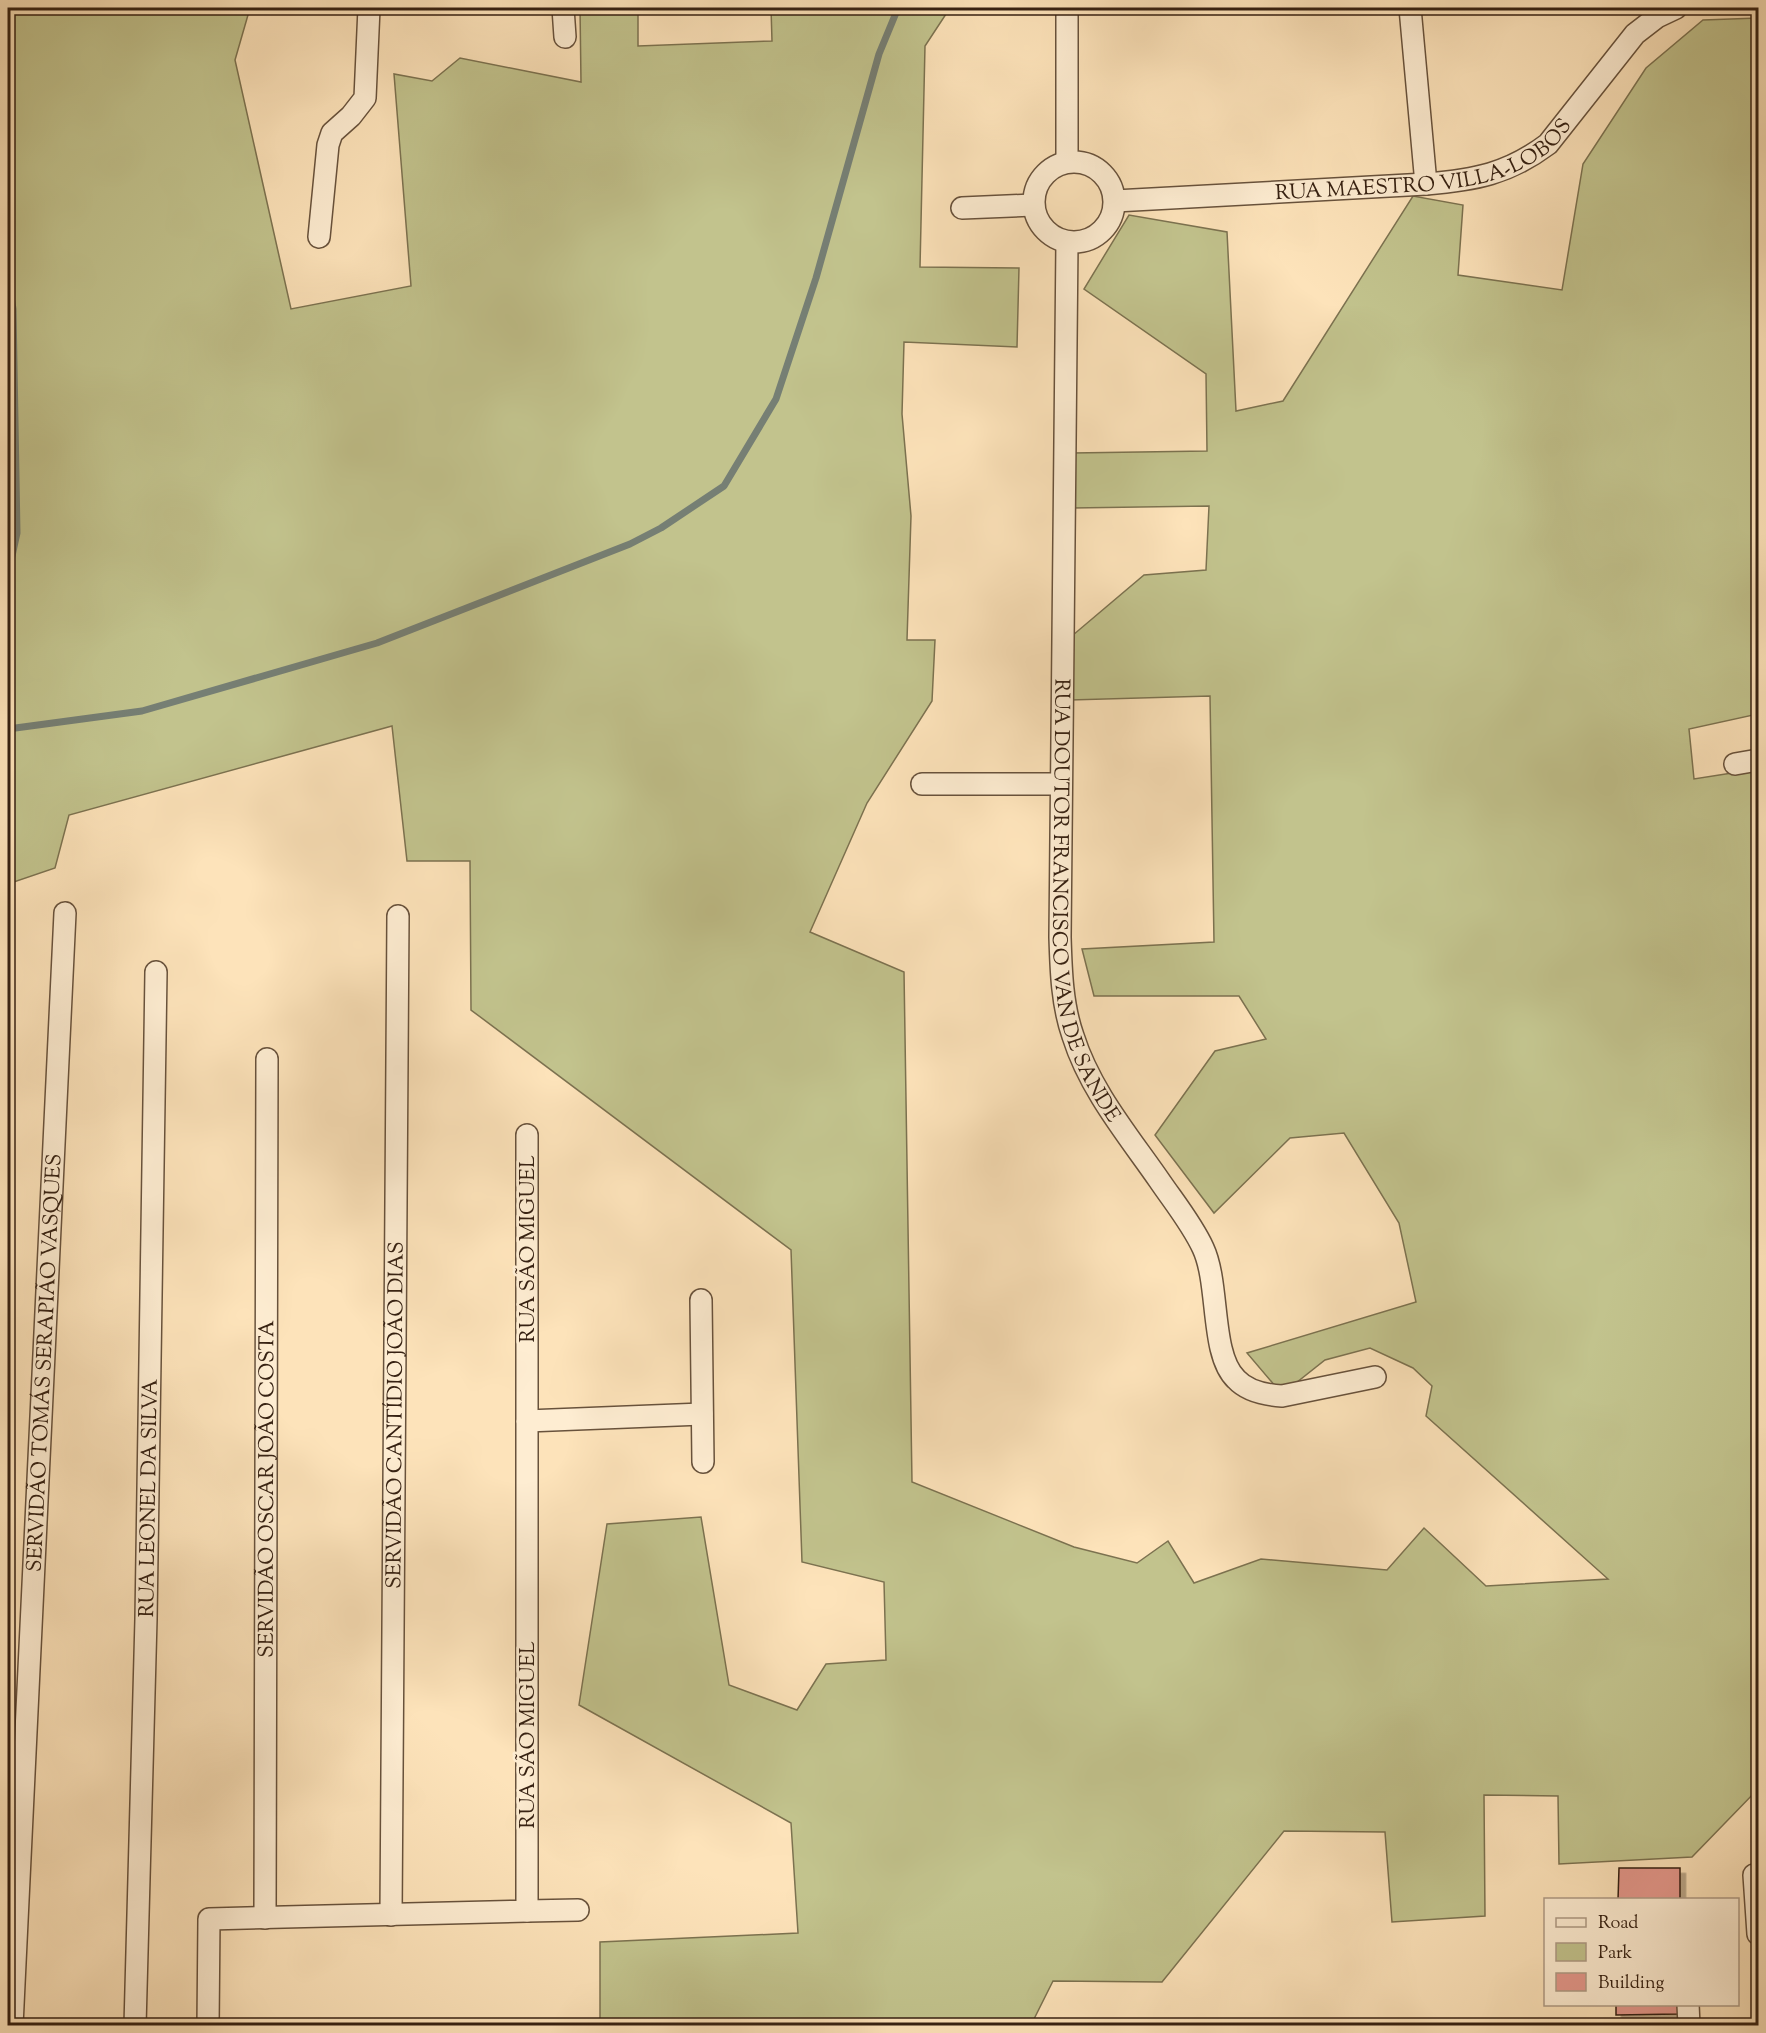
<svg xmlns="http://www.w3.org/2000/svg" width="1766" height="2033" viewBox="0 0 1766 2033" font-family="'Sorts Mill Goudy',serif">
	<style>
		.green { fill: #c2c38d; stroke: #7c7250; stroke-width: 1.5 }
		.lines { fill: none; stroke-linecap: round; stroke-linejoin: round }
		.stream { stroke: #767f74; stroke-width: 7 }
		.building { fill: #e4988c; stroke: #362112; stroke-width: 1.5; filter: url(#shadow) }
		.minor-casing { stroke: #68523c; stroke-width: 24 }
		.minor { stroke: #feedd2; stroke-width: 21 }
		.labels { text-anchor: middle; stroke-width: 5; stroke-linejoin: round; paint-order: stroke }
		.street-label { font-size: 21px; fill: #362112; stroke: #feedd2 }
	</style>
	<defs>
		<filter id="shadow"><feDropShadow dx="5.5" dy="5.5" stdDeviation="0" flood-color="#0004"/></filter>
	</defs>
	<rect width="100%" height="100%" fill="#fde3ba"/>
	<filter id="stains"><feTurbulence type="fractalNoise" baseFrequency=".00333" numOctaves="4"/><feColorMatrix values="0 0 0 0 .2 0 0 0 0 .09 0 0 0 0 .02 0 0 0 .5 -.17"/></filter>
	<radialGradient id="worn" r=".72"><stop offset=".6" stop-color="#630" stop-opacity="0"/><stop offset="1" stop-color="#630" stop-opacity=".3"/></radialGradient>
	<path class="green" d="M8,8H250L235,60L291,309L411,286L394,74L432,81L460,58L581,82L580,8H638V46L772,41L771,8H950L925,46L920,267L1019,268L1017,347L904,342L902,414L911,516L907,640H935L932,701L867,803L810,932L904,972L912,1482L1074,1547L1137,1563L1168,1541L1194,1583L1261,1559L1387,1570L1424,1528L1486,1586L1608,1579L1426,1416L1432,1386L1413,1368L1370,1348L1325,1360L1282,1394L1247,1353L1416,1302L1399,1223L1344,1133L1290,1138L1214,1213L1155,1135L1215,1051L1266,1039L1239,996H1094L1082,949L1214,942L1210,696L1070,700L1073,635L1144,575L1206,570L1209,506L1072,508V453L1207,451L1206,374L1084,289L1129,215L1227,232L1236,411L1283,401L1413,196L1463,205L1458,275L1562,290L1583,164L1646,68L1703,20L1758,18V714L1689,729L1694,779L1758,769V1789L1692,1857L1559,1864L1558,1796L1484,1795L1485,1916L1392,1922L1385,1832L1284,1831L1162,1982L1053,1981L1031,2025H600V1942L798,1933L791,1823L579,1705L607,1524L701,1517L729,1685L797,1710L826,1664L886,1660L884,1582L802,1562L791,1250L471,1010L470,861H407L392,726L69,815L55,868L8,884Z"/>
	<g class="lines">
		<path class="stream" d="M8,278L13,309L17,533L8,574
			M8,729L142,711L377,643L630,544L661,528L724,486L776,399L816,278L879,54L898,8"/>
	</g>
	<path class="building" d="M1619,1868H1680V1900H1618Z
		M1616,2004H1678V2014L1616,2015Z"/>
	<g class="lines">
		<g class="minor-casing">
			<g id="minor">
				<path d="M563,8L565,37"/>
				<path d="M1067,8V161"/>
				<path d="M1410,8L1426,184"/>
				<circle cx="1074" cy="202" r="40"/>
				<path id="s1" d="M1115,201L1426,184C1475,180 1508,174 1548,144L1635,34L1657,17L1676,8"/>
				<path d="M962,208L1033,205"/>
				<path d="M319,237L328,145L332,133L351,116L365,98L369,8"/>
				<path id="s2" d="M1067,242L1060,937C1061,970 1062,1005 1073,1036C1090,1090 1127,1134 1159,1180C1174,1202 1192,1224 1203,1248C1220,1284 1210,1354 1236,1379C1247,1391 1266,1395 1282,1396L1375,1377"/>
				<path d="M1735,764L1758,760"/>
				<path d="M922,784H1061"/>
				<path d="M701,1300L703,1462"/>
				<path d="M527,1421L702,1414"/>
				<path d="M1754,1875L1758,1934"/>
				<path d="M527,1911L578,1910"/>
				<path id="s3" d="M391,1915L398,916"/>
				<path id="s4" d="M265,1918L267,1059"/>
				<path d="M1688,2004L1689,2026"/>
				<path id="s5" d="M12,2026L65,913"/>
				<path id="s6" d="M135,2026L146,1619L156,972"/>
				<path d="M208,2026L209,1919L527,1911V1135"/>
			</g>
		</g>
		<use href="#minor" class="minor"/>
	</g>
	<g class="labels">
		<g class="street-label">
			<text dy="7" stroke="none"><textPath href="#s1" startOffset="316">RUA MAESTRO VILLA-LOBOS</textPath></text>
			<text dy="7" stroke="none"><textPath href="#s2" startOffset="663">RUA DOUTOR FRANCISCO VAN DE SANDE</textPath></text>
			<text transform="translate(527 1249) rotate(-90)" y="7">RUA SÃO MIGUEL</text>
			<text dy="7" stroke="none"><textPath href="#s5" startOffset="664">SERVIDÃO TOMÁS SERAPIÃO VASQUES</textPath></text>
			<text dy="7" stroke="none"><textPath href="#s3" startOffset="500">SERVIDÃO CANTÍDIO JOÃO DIAS</textPath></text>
			<text dy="7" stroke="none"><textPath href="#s4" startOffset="429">SERVIDÃO OSCAR JOÃO COSTA</textPath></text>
			<text dy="7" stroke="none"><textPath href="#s6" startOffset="528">RUA LEONEL DA SILVA</textPath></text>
			<text transform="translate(527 1735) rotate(-90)" y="7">RUA SÃO MIGUEL</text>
		</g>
	</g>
	<rect width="1766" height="2033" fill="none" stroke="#fde3ba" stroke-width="30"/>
	<rect x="9" y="9" width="1748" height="2015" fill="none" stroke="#362112" stroke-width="3"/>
	<rect x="15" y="15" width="1736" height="2003" fill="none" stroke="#362112" stroke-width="1.5"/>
	<rect x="1544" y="1898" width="195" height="108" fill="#feedd2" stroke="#ae9b85" stroke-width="1.5"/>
	<rect x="1556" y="1918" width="30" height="9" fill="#feedd2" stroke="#ae9b85" stroke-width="1.5"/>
	<text x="1598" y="1928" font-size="18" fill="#362112">Road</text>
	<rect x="1556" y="1943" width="30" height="18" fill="#c2c38d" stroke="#ae9b85" stroke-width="1.5"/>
	<text x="1598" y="1958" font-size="18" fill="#362112">Park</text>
	<rect x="1556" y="1973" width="30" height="18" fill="#e4988c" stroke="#ae9b85" stroke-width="1.5"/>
	<text x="1598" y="1988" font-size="18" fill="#362112">Building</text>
	<rect width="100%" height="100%" filter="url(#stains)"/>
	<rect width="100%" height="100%" fill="url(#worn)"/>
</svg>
